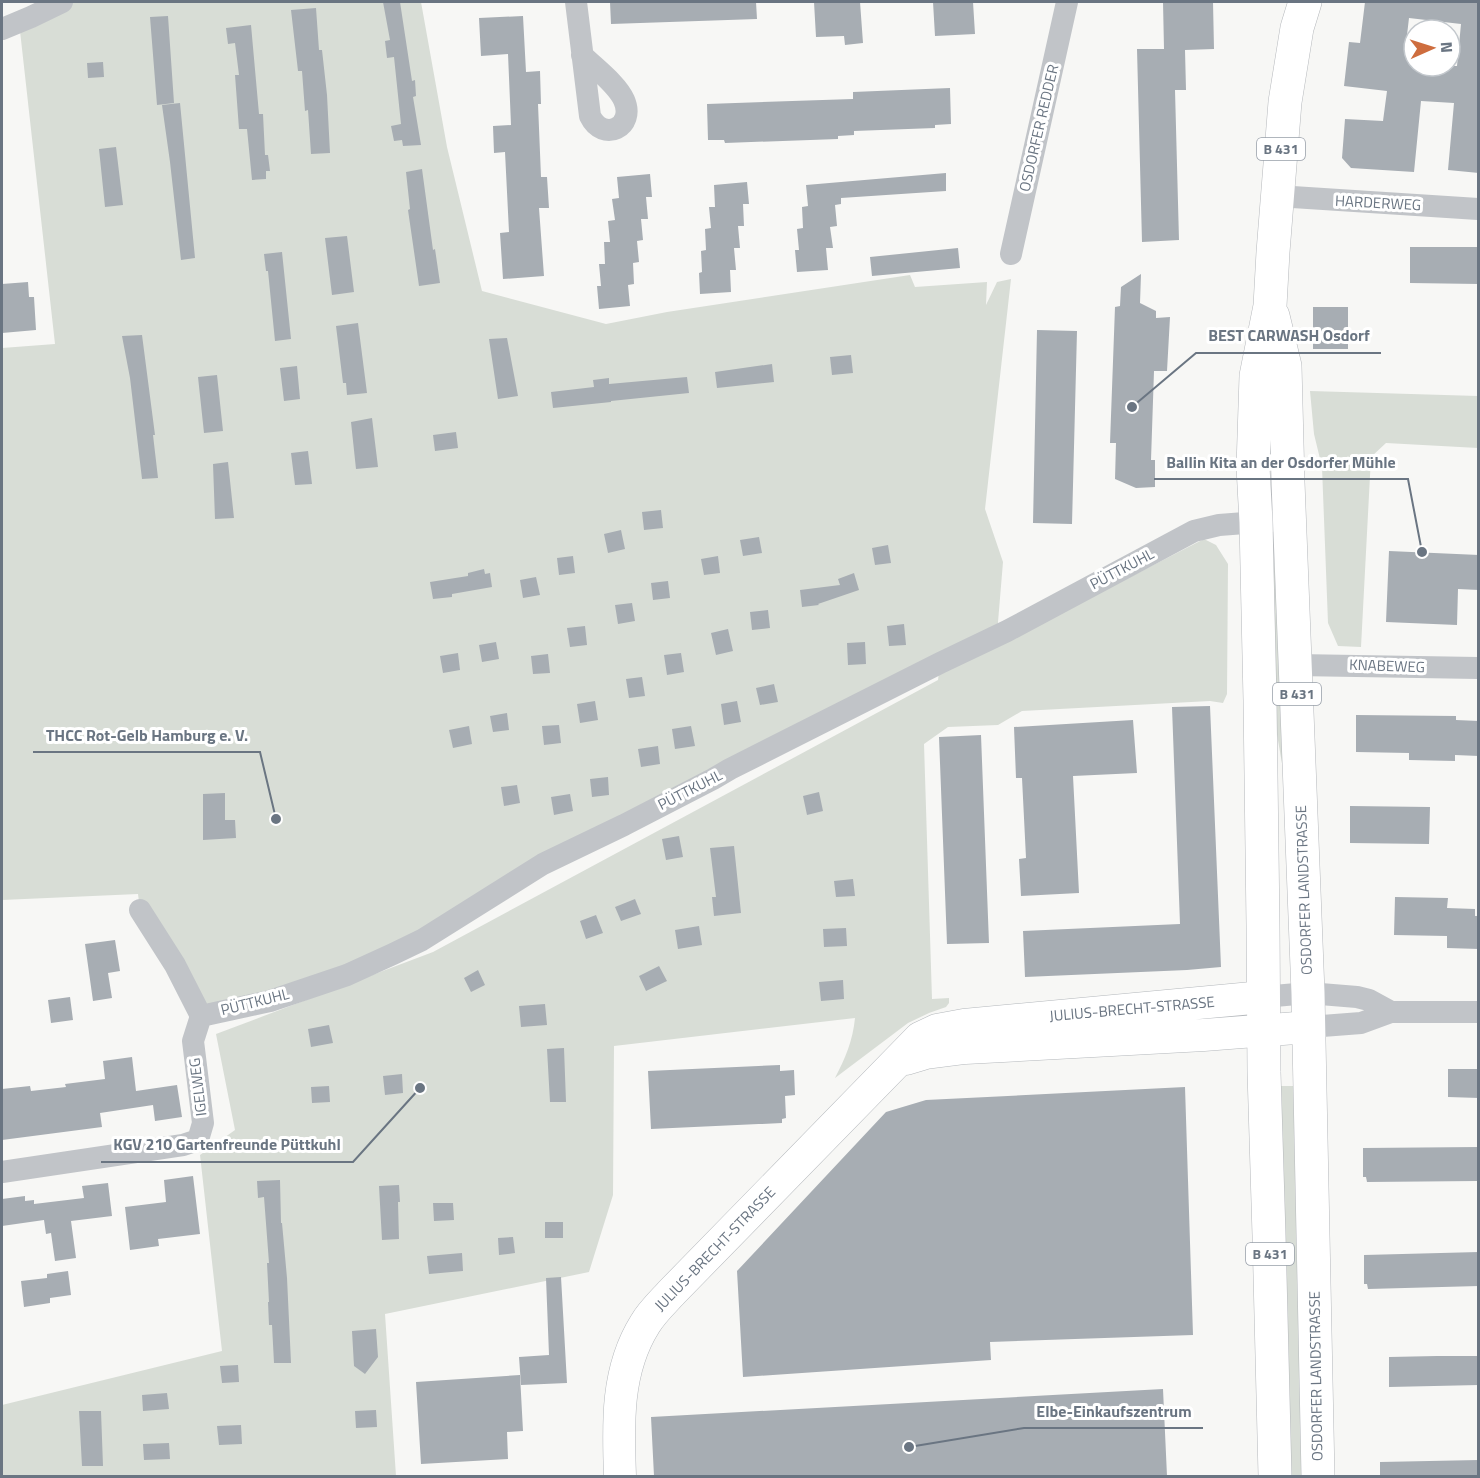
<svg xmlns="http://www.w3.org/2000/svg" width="1480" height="1478" viewBox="0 0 1480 1478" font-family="'Titillium Web',sans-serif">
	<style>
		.green { fill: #d8ddd6 }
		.building { fill: #a7adb3; fill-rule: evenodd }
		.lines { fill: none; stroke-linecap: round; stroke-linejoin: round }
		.secondary-casing { stroke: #b4b8bc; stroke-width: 33 }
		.primary-casing { stroke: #b5b8bc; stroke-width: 34 }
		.street { stroke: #c1c4c8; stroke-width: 22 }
		.secondary { stroke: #fff; stroke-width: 32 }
		.primary { stroke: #fff; stroke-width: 33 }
		.labels { text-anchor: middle; stroke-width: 6; stroke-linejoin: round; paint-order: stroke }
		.shield { fill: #fff; stroke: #979ea8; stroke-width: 1.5 }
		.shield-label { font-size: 14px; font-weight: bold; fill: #6a7582 }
		.street-label { font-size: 15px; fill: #6a7582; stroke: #fff }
		.leader { fill: none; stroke: #6a7582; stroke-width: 2 }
		.callout-dot { fill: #6a7582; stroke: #fff; stroke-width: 2 }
		.callout-label { font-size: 16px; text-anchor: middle; font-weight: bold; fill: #6a7582; stroke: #fff; stroke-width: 6; stroke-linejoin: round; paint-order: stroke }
	</style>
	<rect width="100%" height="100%" fill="#f7f7f5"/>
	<path class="green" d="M62,2H421L447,147L482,291L606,324L667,312L910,275L915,287L987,282L986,305L997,282L1011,279L985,509L1003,562L996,646L1204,539L1216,545L1228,564L1227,694L1223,703L1210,701L1022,711L998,725L948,727L924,744L932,999L949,998V1003L946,1007L929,1013L908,1023L835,1078C845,1059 853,1040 855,1018L614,1046L613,1195L589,1272L385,1314L396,1476H2V1405L222,1351L200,1155L235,1130L216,1034L433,952L938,680L940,663L393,954L201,1016L140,910L138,894L2,900V348L55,344L19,22Z
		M1310,391L1478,396V448L1386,443L1371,457L1361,647L1338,646L1328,623L1322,467L1314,434Z
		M1274,550L1277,551L1284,775L1275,723L1271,551Z
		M1281,1086H1296L1304,1476H1290Z"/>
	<path class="building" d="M383,2H400L412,81L415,80L416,96L413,97L421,145L403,146L402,140L394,141L391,126L401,124L394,57L387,58L385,41L390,40Z
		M610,2H756L757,19L611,24Z
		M814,2H860L863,43L845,45L844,36L816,37Z
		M933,2H973L975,34L935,36Z
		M1163,2H1213L1214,49L1185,50L1186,90H1175L1179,240L1142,242L1137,49H1164Z
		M1365,2H1479V173L1448,170L1454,103L1421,101L1414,172L1351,168L1342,158L1345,119L1383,121L1387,91L1344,86L1349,42L1360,43ZM1409,18L1461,24L1457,66H1414V53L1405,52Z
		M316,8L319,50H322L327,95L330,153L311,154L308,110L305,111L302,71H298L291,10Z
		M168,16L174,103L157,105L150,17Z
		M523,16L526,72L540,71L541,104H538L541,177H547L549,208H539L544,276L503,279L500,233L509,232L505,152L494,153L493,126L511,125L508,54L481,56L479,18Z
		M251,25L259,114H263L265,155H268L270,171H266V179L252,180L247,129H239L235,75H239L235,43L228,44L226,28Z
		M103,62L104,77L88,78L87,63Z
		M950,88L951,124L935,125V128L854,131V135L838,136V139L725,143L724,140H708L707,104L853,99V92Z
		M180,103L195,258L181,260L170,162L162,105Z
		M116,147L123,205L105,207L99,149Z
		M422,169L433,250L435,249L440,283L419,286L408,210L410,209L406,172Z
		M946,173V191L841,198V204L835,205L837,226L830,227L833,248H826L828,270L797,272L795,250H799L797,229L803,228L802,207L808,206L806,185Z
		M650,174L652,197H646L648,219H641L643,240L637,241L639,262L633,263L634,284L628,285L630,306L599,309L597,286H601L599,264H605L604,242H610L608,221L615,220L612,199L619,198L617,177Z
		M747,182L749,204H743L744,226H738L740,248H734L736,270H730L731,292L700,294L699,273L702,272L701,251L706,250L705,229L711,228L709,207H715L714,185Z
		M347,236L354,292L332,295L325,238Z
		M1410,247H1479V284L1410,283Z
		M958,248L960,268L872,276L870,257Z
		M282,252L291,339L275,341L268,271H266L264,254Z
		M1141,274L1140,303L1156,311V318L1170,317L1167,371H1154L1151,460H1155V487L1136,488L1115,479L1116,443H1110L1115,307L1120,306L1121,287Z
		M28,282L29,297H34L36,330L2,333V284Z
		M1313,307H1348V349H1313Z
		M358,323L367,393L347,395L346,383H343L336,326Z
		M1037,330L1077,331L1072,524L1033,523Z
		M142,335L155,435H153L158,478L142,479L130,378L122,336Z
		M507,338L518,396L498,399L489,339Z
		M851,355L853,373L832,375L830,357Z
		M772,364L774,382L717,388L715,372Z
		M297,366L300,399L284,401L280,368Z
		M217,375L223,431L204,433L198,377Z
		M687,377L689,393L611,401V402L553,408L551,392L594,387L593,380L609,378V384Z
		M372,418L378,467L356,469L351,422Z
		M456,432L458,448L435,451L433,435Z
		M308,451L312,484L295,485L291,453Z
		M228,462L234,518L215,519L213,464Z
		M661,510L663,528L644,530L642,512Z
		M621,530L625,549L608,553L604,534Z
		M759,537L762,553L743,556L740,540Z
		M888,545L891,563L875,565L872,548Z
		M1389,551L1479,555V590L1458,589L1457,625L1386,622Z
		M573,556L575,573L559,575L557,558Z
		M718,556L720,573L704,575L701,559Z
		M484,569L485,574L490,573L492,587L452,594V597L433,599L430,582L468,576V573Z
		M854,573L859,590L818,604L819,605L802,607L800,590L840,585L838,579Z
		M536,577L540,595L523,598L520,580Z
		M668,581L670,598L653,600L651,583Z
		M632,603L635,621L618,624L615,605Z
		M768,610L770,628L752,630L750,612Z
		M904,624L906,645L889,646L887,626Z
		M585,626L587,645L570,647L567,628Z
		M728,629L733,651L716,655L711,633Z
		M496,642L499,659L482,662L479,645Z
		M865,642L866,664L848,665L847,643Z
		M458,653L460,670L443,673L440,656Z
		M681,653L684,672L667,675L664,655Z
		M548,654L550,673L533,674L531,656Z
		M642,677L645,696L629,698L626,679Z
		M774,684L778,702L760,705L756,688Z
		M595,701L598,720L580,723L577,704Z
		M737,701L741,722L724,725L721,704Z
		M1210,706L1221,967L1187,970L1025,977L1023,931L1180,924L1172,707Z
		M507,713L509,730L493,732L490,716Z
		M1356,715L1456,716V720L1479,721V756L1455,755V761L1409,760V753L1356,752Z
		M1133,720L1137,773L1073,776L1079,893L1021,896L1019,859L1026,858L1022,778H1016L1014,727Z
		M559,725L561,743L544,745L542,726Z
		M469,726L472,744L453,748L449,730Z
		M691,726L695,746L675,749L672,729Z
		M981,735L989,943L947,944L939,737Z
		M658,746L660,764L641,767L638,749Z
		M608,777L609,795L592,797L590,779Z
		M517,785L520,803L504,806L501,787Z
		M819,792L823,811L807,815L803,796Z
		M225,793V820H235L236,838L203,840V794Z
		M570,794L573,811L554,815L551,797Z
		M1350,806L1430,807L1429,844L1350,843Z
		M679,836L683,857L666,860L662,839Z
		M734,846L741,913L714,916L712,897H716L710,848Z
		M853,879L855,896L836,897L834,881Z
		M1395,897L1448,898L1447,908L1475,909V916H1479V949L1447,948V936L1394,935Z
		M635,899L641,914L621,921L615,907Z
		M596,915L603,933L586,939L580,921Z
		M699,926L702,945L678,949L675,930Z
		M846,928L847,946L824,947L823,929Z
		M115,940L120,971L108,973L112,998L93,1001L85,944Z
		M659,966L667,981L646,991L639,976Z
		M478,970L485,985L471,992L464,978Z
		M843,980L844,999L821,1001L819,982Z
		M70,997L73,1020L51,1023L48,1000Z
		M545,1004L547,1025L521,1027L519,1006Z
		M329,1025L333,1043L311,1047L308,1029Z
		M564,1048L566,1102H550L547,1049Z
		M132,1057L136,1091L177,1085L182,1117L155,1121L153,1105L100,1113L102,1127L2,1140V1089L30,1086L31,1091L66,1087L65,1084L105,1079L103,1061Z
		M780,1065V1071L794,1070L795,1095L785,1096L786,1118L782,1119V1123L651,1129L648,1071Z
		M1448,1069H1479V1098L1448,1097Z
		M402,1074L403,1093L385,1095L383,1076Z
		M329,1086L330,1102L312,1103L311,1087Z
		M1185,1087L1193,1335L990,1342L991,1360L743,1377L737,1271L886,1112L926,1100Z
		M1479,1147L1477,1181L1367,1182L1366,1177H1363V1148Z
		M193,1176L200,1234L158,1239L159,1246L130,1250L125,1207L166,1202L164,1180Z
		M280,1180L281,1223H282L287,1278L291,1363H274L272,1325H269L268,1302H269L267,1263H269L264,1197L258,1198L257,1181Z
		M108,1183L112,1216L71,1221L76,1258L55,1261L51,1233L46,1234L44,1220L2,1226V1199L25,1196V1201L34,1200V1204L84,1198L82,1186Z
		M399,1185L400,1202H398L399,1239L382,1240L379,1186Z
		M433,1203H453L454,1220L434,1221Z
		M545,1222H563V1238H545Z
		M513,1237L515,1253L499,1255L498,1238Z
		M1479,1252V1286L1368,1289L1367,1284H1364V1255Z
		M462,1253L463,1271L429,1274L427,1256Z
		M68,1271L71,1295L50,1298V1303L24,1307L21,1281L47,1278V1274Z
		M561,1277L567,1383L521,1385L519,1357L549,1355L546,1278Z
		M376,1329L378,1357L365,1374L354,1366L352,1331Z
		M1437,1356H1479V1385L1389,1387V1357Z
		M238,1365L239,1382L222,1383L220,1366Z
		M520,1375L523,1431L507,1432L508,1459L421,1464L416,1382Z
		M1163,1389L1167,1476H654L651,1417Z
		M167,1393L169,1409L143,1411L142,1395Z
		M376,1410L377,1427L356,1428L355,1411Z
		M79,1411H101L103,1466H82Z
		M241,1425L242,1444L219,1445L217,1426Z
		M169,1443L170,1459L144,1460L143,1444Z
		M1479,1460V1476H1380V1462Z"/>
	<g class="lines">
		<g class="secondary-casing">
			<path id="secondary" d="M906,1059L926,1053L965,1048L1204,1035L1309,1027
				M620,1476C618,1424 616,1370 645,1324C652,1312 663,1302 672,1292L920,1038L937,1030L964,1025L1263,997"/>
		</g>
		<g class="primary-casing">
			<path id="primary" d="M1273,316L1285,366L1288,482L1308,993L1318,1476
				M1275,1476L1269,1235L1264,1072L1263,925L1260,700L1256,522L1253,467L1256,376L1270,306L1273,252L1285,102L1297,28L1305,2"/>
		</g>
		<path class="street" d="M576,2L590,116C603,143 636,127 624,100C617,84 595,68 582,55
			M2,29L31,17L62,2
			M1277,196L1478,209
			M1011,254L1067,2
			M1296,665L1478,668
			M140,910L175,965L201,1016
			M1263,997L1308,993L1357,997L1369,1000L1391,1012
			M201,1016L270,1001L347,975L393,954L422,940L543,864L624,825L713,779L730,769L940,663L1007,631L1194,531L1219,525L1271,521
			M1309,1027L1361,1023L1391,1012H1478
			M2,1172L183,1145L198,1140L203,1123L193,1041L201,1016"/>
		<use href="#secondary" class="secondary"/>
		<use href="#primary" class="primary"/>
	</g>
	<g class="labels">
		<g class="shield">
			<rect x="1257" y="138" width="48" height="22" rx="4.5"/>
			<rect x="1273" y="683" width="48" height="22" rx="4.5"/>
			<rect x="1246" y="1243" width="48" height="22" rx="4.5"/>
		</g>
		<g class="shield-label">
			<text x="1281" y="154">B 431</text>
			<text x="1297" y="699">B 431</text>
			<text x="1270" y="1259">B 431</text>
		</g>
		<g class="street-label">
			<text transform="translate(1039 128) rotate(-77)" y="5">OSDORFER REDDER</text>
			<text transform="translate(1378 203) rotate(3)" y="5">HARDERWEG</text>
			<text transform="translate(1122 569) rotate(-28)" y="5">PÜTTKUHL</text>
			<text transform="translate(1387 666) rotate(2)" y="5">KNABEWEG</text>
			<text transform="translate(690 790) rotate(-27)" y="5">PÜTTKUHL</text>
			<text transform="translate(1304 890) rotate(-92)" y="5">OSDORFER LANDSTRASSE</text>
			<text transform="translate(255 1002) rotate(-14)" y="5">PÜTTKUHL</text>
			<text transform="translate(1132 1009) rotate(-5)" y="5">JULIUS-BRECHT-STRASSE</text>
			<text transform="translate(198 1087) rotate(-97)" y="5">IGELWEG</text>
			<text transform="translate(715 1249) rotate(-46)" y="5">JULIUS-BRECHT-STRASSE</text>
			<text transform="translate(1316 1376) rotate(-91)" y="5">OSDORFER LANDSTRASSE</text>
		</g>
	</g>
	<path class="leader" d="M1132 407L1196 353H1381M1422 552L1408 479H1154M276 819L260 752H33M420 1088L353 1162H101M909 1447L1024 1428H1203"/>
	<g class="callout-dot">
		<circle cx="1132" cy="407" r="6"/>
		<circle cx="1422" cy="552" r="6"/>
		<circle cx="276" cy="819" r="6"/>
		<circle cx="420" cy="1088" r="6"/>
		<circle cx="909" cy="1447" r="6"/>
	</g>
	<g class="callout-label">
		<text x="1289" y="341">BEST CARWASH Osdorf</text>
		<text x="1281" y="468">Ballin Kita an der Osdorfer Mühle</text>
		<text x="147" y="741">THCC Rot-Gelb Hamburg e. V.</text>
		<text x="227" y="1150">KGV 210 Gartenfreunde Püttkuhl</text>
		<text x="1114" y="1417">Elbe-Einkaufszentrum</text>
	</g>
	<rect width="1480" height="1478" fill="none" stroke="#6a7582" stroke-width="6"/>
	<g transform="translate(1432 48) rotate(87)"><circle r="28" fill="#ffffff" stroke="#c3c8cd" stroke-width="1.5"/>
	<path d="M0-4.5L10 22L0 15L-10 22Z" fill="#ce6d3e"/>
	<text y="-9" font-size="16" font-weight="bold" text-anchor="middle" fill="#6a7582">N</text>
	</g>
</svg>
